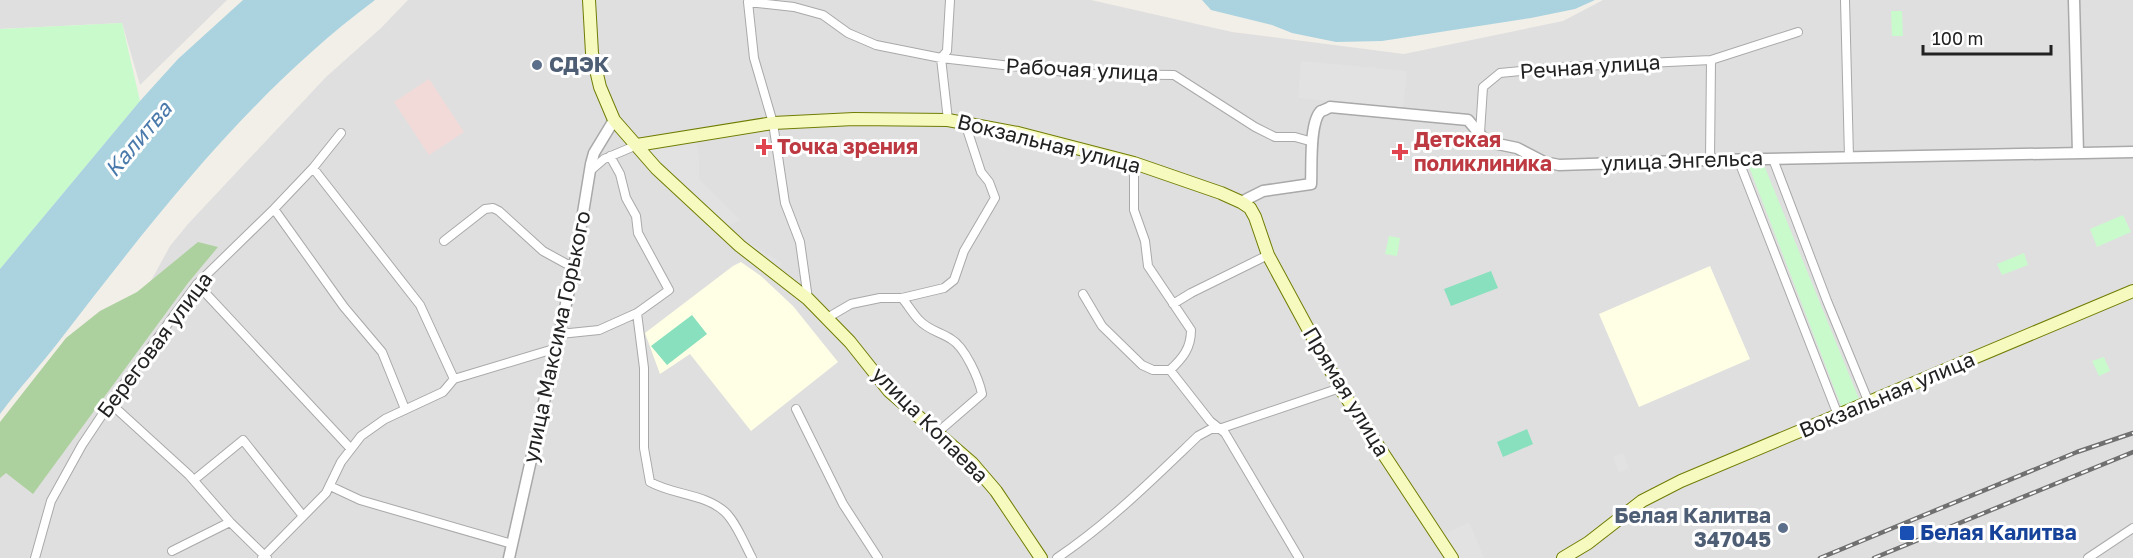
<svg xmlns="http://www.w3.org/2000/svg" width="2133" height="558" viewBox="0 0 2133 558" font-family="'Golos Text',sans-serif">
	<style>
		.residential { fill: #e0dfdf }
		.commercial { fill: #f2dad9 }
		.education { fill: #ffffe5 }
		.forest { fill: #add19e }
		.park { fill: #c8facc }
		.pitch { fill: #88e0be }
		.parking { fill: #e2e2e2 }
		.water { fill: #aad3df }
		.lines { fill: none; stroke-linecap: round; stroke-linejoin: round }
		.minor-casing { stroke: #a9a9a9; stroke-width: 10 }
		.tertiary-casing { stroke: #a9a9a9; stroke-width: 13 }
		.secondary-casing { stroke: #707d05; stroke-width: 14 }
		.minor { stroke: #fff; stroke-width: 8 }
		.tertiary { stroke: #fff; stroke-width: 10 }
		.secondary { stroke: #f7fabf; stroke-width: 12 }
		.rail-casing { stroke: #707070; stroke-width: 4.5 }
		.rail { stroke: #fff; stroke-width: 2; stroke-dasharray: 7; stroke-linecap: butt }
		.service-dot { fill: #5c6f8a; stroke: #fff; stroke-width: 2 }
		.health-dot { fill: #e0444e; stroke: #fff; stroke-width: 2 }
		.transit-dot { fill: #1a4fb4; stroke: #fff; stroke-width: 2 }
		.labels { text-anchor: middle; stroke-width: 6; stroke-linejoin: round; paint-order: stroke }
		.service-label { font-size: 21px; font-weight: bold; fill: #4e5e75; stroke: #fff; text-anchor: start }
		.street-label { font-size: 21px; fill: #222; stroke: #fff }
		.health-label { font-size: 21px; font-weight: bold; fill: #be3a42; stroke: #fff; text-anchor: start }
		.transit-label { font-size: 21px; font-weight: bold; fill: #164399; stroke: #fff; text-anchor: start }
		.water-label { font-size: 22px; font-style: italic; fill: #4a7aab; stroke: #fff }
	</style>
	<rect width="100%" height="100%" fill="#f2efe9"/>
	<path class="residential" d="M0,0H227L140,85L122,23L0,29Z
		M408,0H1091L1232,32L1404,54L1563,21L1603,0H2133V558H0V472L146,290L170,246L188,224L326,77L381,28Z"/>
	<path class="commercial" d="M429,79L464,132L429,155L394,102Z"/>
	<path class="education" d="M741,262L761,276L793,306L838,362L751,431L690,354L660,374L645,333L733,266Z
		M1710,266L1750,359L1639,407L1599,314Z"/>
	<path class="forest" d="M198,242L218,247L188,283L33,494L6,473L0,478V422L66,338L100,311L137,292Z"/>
	<path class="park" d="M1891,11H1902L1903,36H1892Z
		M122,23L140,101L0,269V29Z
		M1748,164L1764,165L1861,404L1843,411Z
		M2123,215L2131,232L2097,247L2090,229Z
		M1389,236L1400,238L1397,256L1385,254Z
		M2024,253L2028,265L2002,275L1997,264Z
		M2104,357L2110,371L2099,376L2092,361Z"/>
	<path class="pitch" d="M1491,271L1498,288L1451,306L1444,289Z
		M692,315L707,334L667,365L651,346Z
		M1527,429L1533,444L1503,457L1497,442Z"/>
	<path class="parking" d="M1301,61L1407,71L1403,108L1298,98Z
		M696,140L699,158V179L740,220L726,227L645,148Z
		M746,241L782,263L779,267L744,244Z
		M1623,453L1629,468L1619,473L1613,457Z
		M1469,522L1484,558H1458L1443,535Z"/>
	<path class="water" d="M243,0H375C249,94 155,217 60,340C41,365 19,388 0,414V269L140,101L178,59Z
		M1202,0H1595L1575,9L1531,18L1382,41L1336,42L1292,33L1272,25L1211,10Z"/>
	<g class="lines">
		<g class="minor-casing">
			<path id="minor" d="M1845,0L1849,157
				M948,120L941,58L947,51L950,0
				M1480,133L1483,87L1500,73L1562,67L1711,60L1798,32
				M1738,159L1838,415
				M1773,159L1827,301L1869,403
				M1710,160L1711,60
				M1134,163V210L1145,241L1148,266L1191,330C1191,348 1183,358 1170,370
				M313,168L420,305L454,379
				M590,171L604,159L637,145
				M274,209L344,307L382,352L405,409
				M444,241L485,209L493,208L499,211L543,251L574,268
				M197,284L351,449
				M1083,294L1102,326L1142,365L1153,370H1170
				M902,298C908,305 913,314 919,320C928,330 940,332 951,339C965,347 979,379 982,394L938,432
				M808,299L800,242L785,203L773,123L754,58L748,2L794,7L823,15L848,33L876,45L941,58L1083,74L1174,75L1255,127L1275,137H1295L1313,142
				M1173,304L1191,293L1268,255
				M637,313L644,368V448L650,482C673,495 706,494 725,512C736,522 745,545 752,558
				M827,318L851,304L880,298H902L944,288L954,280L964,251L995,198L989,182L981,172L965,123
				M560,334L599,330L637,313L669,290L638,233L636,216L626,198L620,174L610,156
				M1170,370L1210,421L1225,433L1299,558
				M110,403L189,475L230,522L267,558
				M796,409L843,504L878,558
				M194,480L243,440L303,516
				M330,486L360,500L512,544
				M172,551L230,522
				M35,558L51,501L82,445L110,403L197,284L274,209L313,168L341,133
				M262,558L326,493L341,462L361,436L385,419L443,392L454,379L557,348
				M1057,558C1109,523 1153,479 1198,436L1211,429H1219L1340,388
				M2088,558L2133,528"/>
		</g>
		<g class="tertiary-casing">
			<path id="tertiary" d="M2074,0L2078,153
				M1241,202L1263,191L1311,184C1312,168 1309,122 1321,111C1322,111 1329,108 1330,107L1468,120L1484,139L1493,143L1517,148L1544,162L1559,165L1710,160L2133,152
				M509,558L574,268L591,164L594,153L614,120"/>
		</g>
		<g class="secondary-casing">
			<path id="secondary" d="M589,0L592,53L600,87L614,120L656,168L740,246L808,299L850,342L889,391L972,463L996,491L1041,558
				M637,145L773,123L854,119L948,120L1018,133L1134,163L1221,193L1241,202L1250,208L1255,217L1268,255L1340,388L1452,558
				M1563,558L1588,543L1642,501L1681,481L2133,291"/>
		</g>
		<use href="#minor" class="minor"/>
		<use href="#tertiary" class="tertiary"/>
		<use href="#secondary" class="secondary"/>
		<g class="rail-casing">
			<path id="rail" d="M1820,558L2077,452L2133,433
				M1874,558L2133,452"/>
		</g>
		<use href="#rail" class="rail"/>
	</g>
	<g class="service-dot">
		<circle cx="537" cy="65" r="6"/>
		<circle cx="1783" cy="528" r="6"/>
	</g>
	<g class="health-dot">
		<path d="M761 138h6v6h6v6h-6v6h-6v-6h-6v-6h6z"/>
		<path d="M1397 143h6v6h6v6h-6v6h-6v-6h-6v-6h6z"/>
	</g>
	<rect class="transit-dot" x="1899" y="525" width="16" height="16" rx="3"/>
	<g class="labels">
		<g class="service-label">
			<text x="549" y="72">СДЭК</text>
			<text x="1771" y="523" text-anchor="end">Белая Калитва<tspan x="1771" dy="24">347045</tspan></text>
		</g>
		<g class="street-label">
			<text transform="translate(1590 67) rotate(-4)" y="7">Речная улица</text>
			<text transform="translate(1082 70) rotate(3)" y="7">Рабочая улица</text>
			<text transform="translate(1049 144) rotate(14)" y="7">Вокзальная улица</text>
			<text transform="translate(1682 161) rotate(-2)" y="7">улица Энгельса</text>
			<text transform="translate(557 337) rotate(-78)" y="7">улица Максима Горького</text>
			<text transform="translate(155 345) rotate(-53)" y="7">Береговая улица</text>
			<text transform="translate(1346 392) rotate(59)" y="7">Прямая улица</text>
			<text transform="translate(1887 395) rotate(-23)" y="7">Вокзальная улица</text>
			<text transform="translate(930 425) rotate(45)" y="7">улица Копаева</text>
		</g>
		<g class="health-label">
			<text x="1414" y="147">Детская<tspan x="1414" dy="24">поликлиника</tspan></text>
			<text x="777" y="154">Точка зрения</text>
		</g>
		<g class="transit-label">
			<text x="1920" y="540">Белая Калитва</text>
		</g>
		<g class="water-label">
			<text transform="translate(138 139) rotate(-50)" y="8">Калитва</text>
		</g>
	</g>
	<path d="M1923 45v9h128v-9" fill="none" stroke="#222222" stroke-width="3"/>
	<text x="1932" y="45" font-size="18" fill="#222222" stroke="#ffffff" stroke-width="4.5" paint-order="stroke">100 m</text>
</svg>
